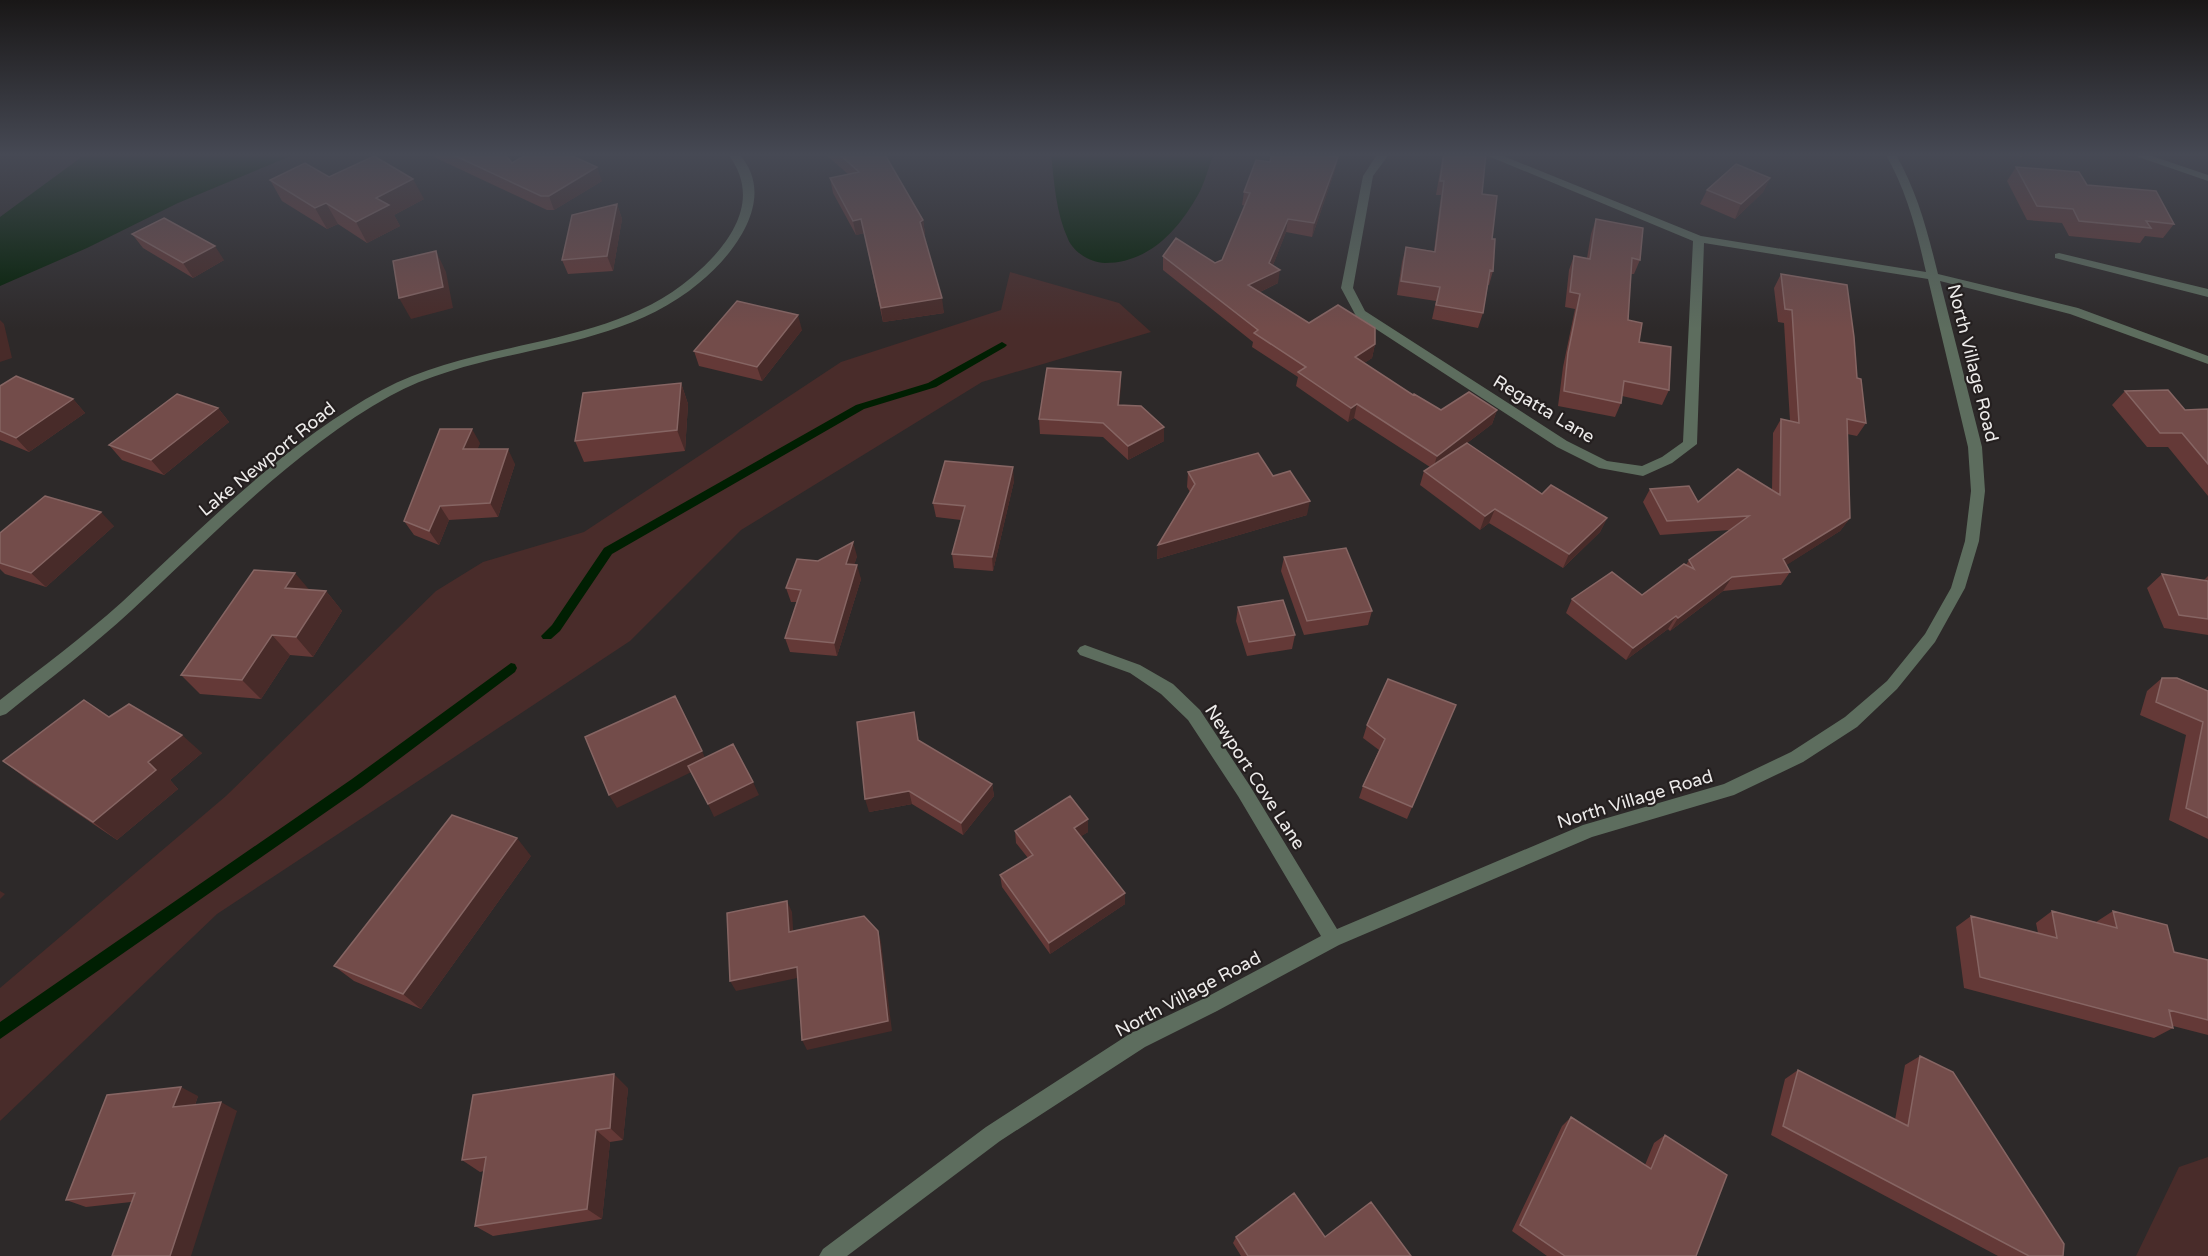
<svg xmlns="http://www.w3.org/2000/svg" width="2208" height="1256" viewBox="0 0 2208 1256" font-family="'Varela Round',sans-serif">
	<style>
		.green { fill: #492c2a }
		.water { fill: #001f02 }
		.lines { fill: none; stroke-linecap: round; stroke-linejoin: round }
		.stream { fill: #001f02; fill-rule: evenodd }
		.minor { fill: #5d6d5e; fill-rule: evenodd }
		.wall { fill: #643937 }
		.shaded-wall { fill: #482b29 }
		.building { fill: #734c4a; stroke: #866563; stroke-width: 1.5 }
		.labels { text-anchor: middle; stroke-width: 4.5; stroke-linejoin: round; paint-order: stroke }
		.street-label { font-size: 18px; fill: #edebea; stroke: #241f1f }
	</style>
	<rect width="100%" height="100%" fill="#2d2929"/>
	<path class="green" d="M1010,272L1119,303L1151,332L982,382L741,530L630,641L217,914L0,1121V988L226,796L436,591L483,562L584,532L841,362L1001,310Z
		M2208,1157V1256H2136L2179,1167Z"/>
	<path class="water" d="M87,153H298L178,203L87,248L0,286V217Z
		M1051,153H1214C1208,168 1204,187 1195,200C1175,234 1146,263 1105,263C1091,263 1073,252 1068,239C1056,213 1054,182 1051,153Z"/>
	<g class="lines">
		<path class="stream" d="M1002,342L1007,345L1005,347L936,387L864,409L612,554L560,631L551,639H543L541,636L552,625L604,548L856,405L928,383Z
			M511,663L515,664L517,668L515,672L362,787L0,1039V1022L352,779Z"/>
		<path class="minor" d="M727,153H738C779,196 735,254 699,283C612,356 487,343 390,396C296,448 211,537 132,610C92,647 48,680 6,714L0,716V700C41,668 83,637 122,602C201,529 287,441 382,390C479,338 608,349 692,277C730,245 764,199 727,153Z
			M1378,153H1390L1373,176L1353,288L1365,311L1567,441L1607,461L1642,466L1662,457L1683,442L1693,241L1481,153H1496L1701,236L1926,272C1916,228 1907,192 1885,153H1895C1918,193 1927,230 1938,274L2078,308L2208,356V364L2070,314L1940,281L1982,447L1985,491L1979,541L1965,588L1935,642L1897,689L1857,727L1803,762L1734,795L1592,837L1339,945L1217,1011L1145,1047L1000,1141L847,1256H819L823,1249L986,1127L1131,1033L1203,999L1321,936L1238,796L1188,720L1161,694L1130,673L1080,655L1077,651L1080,647L1085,645L1140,665L1173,684L1200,710L1250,786L1337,929L1583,825L1724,784L1791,752L1845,717L1887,681L1925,634L1951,588L1965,541L1971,491L1968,447L1928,279L1704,243L1697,444L1672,463L1643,476L1599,468L1557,447L1356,316L1341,288L1363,176Z
			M2016,153H2031L2021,157Z
			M2127,153H2143L2208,175V181Z
			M2059,253L2208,289V297L2055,258V254Z"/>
	</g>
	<path class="wall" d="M431,153H504L512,163L602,181L554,210H547L434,157Z
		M824,153H884L923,220L925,234L924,235L944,313L883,322L864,233L856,235L833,193L830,178L848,174Z
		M1443,153H1486L1482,194L1492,239L1493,271L1489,285H1488L1483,313L1478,328L1432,319L1436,301L1397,295L1402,262L1406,247L1434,251L1441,195H1436Z
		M1338,157L1335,170L1312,237L1286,232L1273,265L1278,283L1260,292L1309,323L1375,344L1372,358L1364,363L1413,395L1441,410H1497L1492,424L1467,443L1542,494L1607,518L1600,532L1563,568L1489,523L1480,530L1420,485L1424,471L1430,467L1354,418L1348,422L1296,386L1298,377L1252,347L1253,342L1163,270V256L1215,263L1222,260L1245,206L1242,205L1244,192L1270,162Z
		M2016,167L2087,185L2174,224L2163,238L2145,236L2140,243L2069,236L2062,223L2027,220L2007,181Z
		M329,177L424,199L394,215L400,226L367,243L338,224L327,229L282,201L270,180Z
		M1770,178L1763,192L1735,219L1700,204L1707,190Z
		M617,204L622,219L613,271L568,274L562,260Z
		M1596,219L1640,260L1634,274H1631L1628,320L1639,342L1669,390L1662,405L1622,396L1621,403L1615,417L1558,406L1563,367L1575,309L1565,307L1569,270L1574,256L1587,258L1591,234Z
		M132,234L224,260L193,278L143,248Z
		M1781,274L1857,378L1866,423L1857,436L1847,434L1850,518L1840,531L1786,565L1790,572L1781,585L1723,591L1670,631L1668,629L1626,660L1566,613L1572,599L1642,595L1686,565L1689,560L1730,530L1660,535L1643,502L1650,489L1698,502L1772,490L1773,433L1781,419L1790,421L1784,323L1778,322L1774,288Z
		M802,330L762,381L699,366L694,351Z
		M1121,372L1119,405L1164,427V441L1128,460L1103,437L1040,434L1039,419Z
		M681,383L688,404L685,451L584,462L575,441Z
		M0,386L73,399L85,413L29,452L0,440Z
		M2125,391L2185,410L2208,409V496L2168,447H2147L2112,405Z
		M218,408L229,422L164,475L122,460L109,445Z
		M480,443L477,449L515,464L498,517L449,520L439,545L414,535L404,521Z
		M1188,472L1273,476L1307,515L1157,559L1158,545L1190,492L1187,487Z
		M1014,481L993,571L954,568L952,554L961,520L936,517L933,503Z
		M114,526L46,587L5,574L0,569V533Z
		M857,556L854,565L861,579L837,656L790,652L785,638L797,602H791L786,588L818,561Z
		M1284,557L1372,611L1368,625L1304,635L1281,571Z
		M2162,574L2203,581L2208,576V635L2164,628L2147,588Z
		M309,590L326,591L342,611L313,657L290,655L261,699L200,694L181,675Z
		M1238,607L1295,635L1292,649L1247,656L1236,621Z
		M2162,678L2208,691V839L2169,820L2186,735L2140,715L2147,691Z
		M1456,705L1407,819L1359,798L1363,786L1379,750L1363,738L1367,725Z
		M914,712L919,741L992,784L994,796L963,835L912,804L869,812Z
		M109,717L202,753L170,780L178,789L117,840L28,780L3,761Z
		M1015,831L1088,832L1081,836L1125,893V904L1050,954L1002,887L1000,875L1028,858L1016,843Z
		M531,856L421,1009L354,981L334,966Z
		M2052,911L2096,922L2113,911L2174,952L2208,960V1035L2173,1026V1028L2154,1038L1964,988L1956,927L1971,916L2038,933L2036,923Z
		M1920,1056L2063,1256H1998L1771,1135L1785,1079L1798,1070L1895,1120L1905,1065Z
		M628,1088L623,1140L610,1142L602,1219L493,1236L475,1226L484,1171L480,1172L462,1160Z
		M198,1096L195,1105L237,1111L131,1202L86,1207L66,1200Z
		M1571,1117L1645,1165L1654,1143L1665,1135L1696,1256H1547L1512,1231L1562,1126Z
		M1236,1237H1325L1411,1256H1241L1233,1243Z"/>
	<path class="shaded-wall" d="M1326,153H1343L1338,157L1335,170L1312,237L1324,155Z
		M597,167L602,181L554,210L549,196Z
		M1770,178L1763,192L1735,219L1741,204Z
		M413,179L424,199L394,215L400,226L367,243L356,222L376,198Z
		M326,203L338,224L327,229L315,208Z
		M617,204L622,219L613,271L607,256Z
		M861,219L864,233L856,235L853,221Z
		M1288,219L1286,232L1269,275L1280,270L1278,283L1247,298L1248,285L1269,263Z
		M923,220L925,234L922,237L920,222Z
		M215,246L224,260L193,278L183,263Z
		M436,251L446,272L453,308L411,319L399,298Z
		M942,298L944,313L883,322L881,308Z
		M798,315L802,330L762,381L757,367Z
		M0,320L4,324L12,358L0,362Z
		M1375,344L1372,358L1352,371L1355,357Z
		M1121,372V386L1118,419V405Z
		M681,383L688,404L685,451L677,430Z
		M73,399L85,413L29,452L16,438Z
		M1357,404L1354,418L1348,422L1351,408Z
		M218,408L229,422L164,475L151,460Z
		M1497,410L1492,424L1433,469L1437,456Z
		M1164,427V441L1128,460V446Z
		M472,429L480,443L472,464L463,449Z
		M508,449L515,464L498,517L490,503Z
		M1013,467L1014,481L993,571L992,557Z
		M1310,501L1307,515L1157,559L1158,545Z
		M440,506L449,520L439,545L429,531Z
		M1495,509L1489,523L1480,530L1485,516Z
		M101,512L114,526L46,587L31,573Z
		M1607,518L1600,532L1563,568L1569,554Z
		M1850,518L1840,531L1774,573L1783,559Z
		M853,542L857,556L850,578L846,564Z
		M857,565L861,579L837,656L834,643Z
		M295,573L312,593L285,588Z
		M1732,577L1723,591L1670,631L1678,618Z
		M326,591L342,611L313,657L296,637Z
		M1676,616L1668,629L1626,660L1633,648Z
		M272,635L290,655L261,699L242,680Z
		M182,735L202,753L170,780L178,789L117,840L93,822L148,762Z
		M702,751L708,764L617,808L609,795Z
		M753,782L759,795L714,817L708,804Z
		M992,784L994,796L963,835L961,823Z
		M909,791L912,804L869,812L865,799Z
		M1088,819V832L1075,840L1074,828Z
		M517,838L531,856L421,1009L403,994Z
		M0,891L5,894L0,899Z
		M1125,893V904L1050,954L1049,943Z
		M787,901L792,912L794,943L789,932Z
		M878,931L881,942L892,1031L807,1050L802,1040Z
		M797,967L802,977L736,991L730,981Z
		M614,1074L628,1088L623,1140L610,1128Z
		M181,1087L198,1096L191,1116L173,1107Z
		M221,1102L237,1111L191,1256H170Z
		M596,1130L610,1142L602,1219L587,1209Z"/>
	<path class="building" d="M449,153H504L512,163L529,153H566L597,167L549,196H541Z
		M838,153H884L923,220L920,222L942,298L881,308L861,219L853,221L830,178L859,172Z
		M1272,153H1326L1324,155L1338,157L1314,223L1288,219L1269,263L1280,270L1248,285L1309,323L1338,305L1375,328V344L1355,357L1413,395L1414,394L1441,410L1469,392L1497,410L1437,456L1357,404L1351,408L1298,372L1306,367L1254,333L1258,330L1163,256L1176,238L1215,263L1222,260L1250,193L1244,192L1256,160L1270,162Z
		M1444,153H1486L1482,194L1497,196L1492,239H1495L1493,271L1490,270L1483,313L1436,305L1440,287L1401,281L1406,247L1435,252L1444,181H1440Z
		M374,156L413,179L376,198L389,205L356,222L326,203L315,208L270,180L305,163L329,177Z
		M1736,164L1770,178L1741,204L1707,190Z
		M2016,167L2079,172L2087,185L2156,191L2174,224L2146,221L2151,228L2079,221L2073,209L2037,206Z
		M617,204L607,256L562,260L572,215Z
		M164,218L215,246L183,263L132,234Z
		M1596,219L1643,228L1640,260L1632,258L1628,320L1642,323L1639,342L1671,347L1669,390L1624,381L1621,403L1564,391L1568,353L1580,294L1570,292L1574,256L1590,259Z
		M436,251L443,287L399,298L393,261Z
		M1781,274L1847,285L1854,337L1857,378L1861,379L1866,423L1847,419L1850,518L1783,559L1790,572L1732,577L1678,618L1676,616L1633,648L1572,599L1612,572L1642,595L1684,564L1694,569L1689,560L1749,516L1667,521L1650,489L1689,486L1698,502L1738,469L1780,495L1781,419L1799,423L1792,310L1785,309Z
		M737,301L798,315L757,367L694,351Z
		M1047,368L1121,372L1118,405L1141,406L1164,427L1128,446L1103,423L1039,419Z
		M16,376L73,399L16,438L0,431V386Z
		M681,383L677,430L575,441L583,393Z
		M2168,390L2185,410L2208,409V464L2182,433H2160L2125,391Z
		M177,394L218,408L151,460L109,445Z
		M440,429H472L463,449H508L490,503L440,506L429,531L404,521Z
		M1467,443L1542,494L1551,485L1607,518L1569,554L1495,509L1485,516L1424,471Z
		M1258,453L1273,476L1290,471L1310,501L1158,545L1195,484L1188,472Z
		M945,461L1013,467L992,557L952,554L965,506L933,503Z
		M45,496L101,512L31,573L0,563V533Z
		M853,542L846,564L857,565L834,643L785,638L801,590L786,588L797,559L818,561Z
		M1346,548L1372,611L1307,621L1284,557Z
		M254,570L295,573L285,588L326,591L296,637L272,635L242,680L181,675Z
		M2162,574L2208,581V619L2179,615Z
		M1283,600L1295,635L1249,642L1238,607Z
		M2162,678H2177L2208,691V818L2186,808L2203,722L2156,702Z
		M1388,679L1456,705L1412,807L1363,786L1385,739L1367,725Z
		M675,696L702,751L609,795L585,737Z
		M84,700L109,717L129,704L182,735L148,762L156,770L93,822L3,761Z
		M914,712L918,740L992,784L961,823L909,791L865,799L857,722Z
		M733,744L753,782L708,804L688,766Z
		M1070,796L1088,819L1074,828L1125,893L1049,943L1000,875L1033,855L1015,831Z
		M452,815L517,838L403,994L334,966Z
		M787,901L789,932L864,916L878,931L888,1021L802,1040L797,967L730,981L727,913Z
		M2052,911L2117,928L2113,911L2167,925L2174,952L2208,960V1020L2169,1010L2173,1028L1980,977L1971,916L2057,938Z
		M1920,1056L1953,1072L2064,1244L2063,1256H2029L1783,1126L1798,1070L1908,1126Z
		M614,1074L610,1128L596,1130L587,1209L475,1226L486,1157L462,1160L473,1095Z
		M181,1087L173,1107L221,1102L170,1256H112L135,1193L66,1200L107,1095Z
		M1571,1117L1651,1169L1665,1135L1727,1175L1696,1256H1565L1520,1225Z
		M1294,1193L1325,1237L1371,1202L1411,1256H1248L1236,1237Z"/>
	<linearGradient id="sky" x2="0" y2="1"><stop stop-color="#191717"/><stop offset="0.47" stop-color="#464954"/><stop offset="1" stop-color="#464954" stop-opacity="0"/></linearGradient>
	<rect width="2208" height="329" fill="url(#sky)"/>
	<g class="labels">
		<g class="street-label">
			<text transform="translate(1973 363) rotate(76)" y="6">North Village Road</text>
			<text transform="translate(1544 409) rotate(31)" y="6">Regatta Lane</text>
			<text transform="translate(267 459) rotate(-39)" y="6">Lake Newport Road</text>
			<text transform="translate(1255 777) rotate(57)" y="6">Newport Cove Lane</text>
			<text transform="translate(1635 799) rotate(-17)" y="6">North Village Road</text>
			<text transform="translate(1188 994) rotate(-28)" y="6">North Village Road</text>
		</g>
	</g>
</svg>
